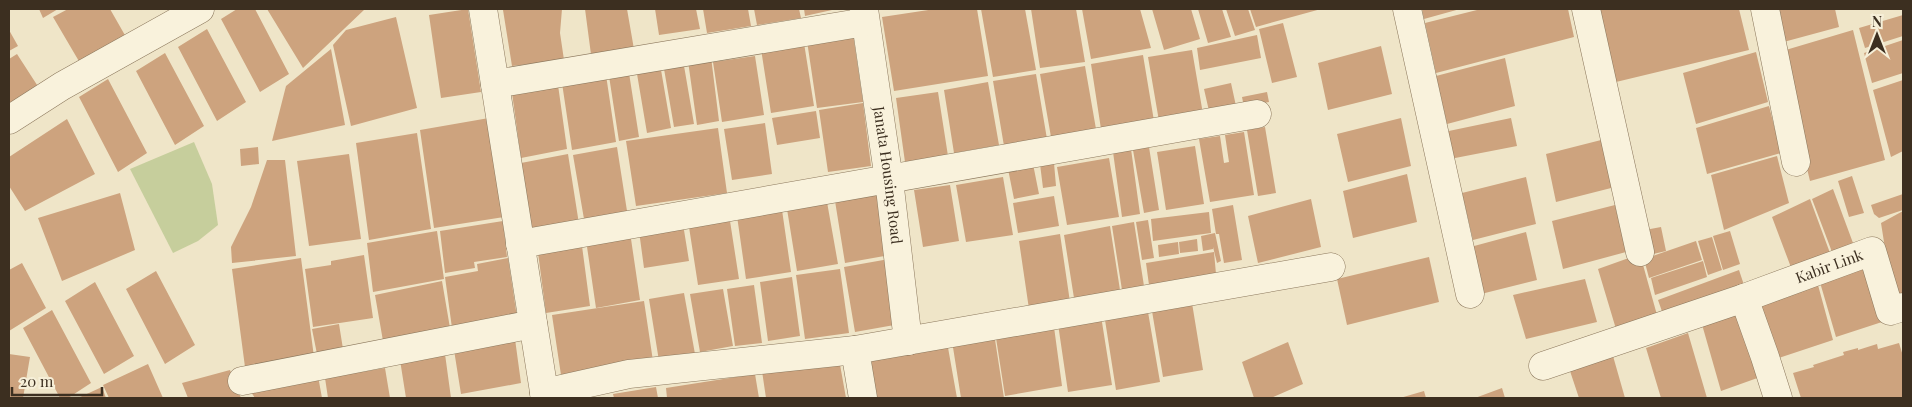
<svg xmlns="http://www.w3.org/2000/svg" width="1912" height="407" viewBox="0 0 1912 407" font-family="'Playfair Display',serif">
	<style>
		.green { fill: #c6ce9c }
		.building { fill: #cda37e }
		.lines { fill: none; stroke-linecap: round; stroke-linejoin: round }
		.minor-casing { stroke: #8c785d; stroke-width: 29 }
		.minor { stroke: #f9f2dc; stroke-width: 28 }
		.labels { text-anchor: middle; stroke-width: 5; stroke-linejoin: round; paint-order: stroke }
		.street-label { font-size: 15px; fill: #3c2f20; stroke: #f6efd8 }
	</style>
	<rect width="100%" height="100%" fill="#efe5c8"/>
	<path class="green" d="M194,142L212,184L218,225L198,241L173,253L130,169Z"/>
	<path class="building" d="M39,9H58L43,18Z
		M68,9H110L126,37L80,63L53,17Z
		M237,9H255L289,74L260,92L221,19Z
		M267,9H365L303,68Z
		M468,9L481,92L441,98L429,15Z
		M562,9L560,33L564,60L512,66L503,10Z
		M585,9H627L635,55L592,62Z
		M655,9H696L700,29L659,35Z
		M703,9H748L751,26L707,33Z
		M754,9H799L801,18L757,25Z
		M804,9H832V10L805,16Z
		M935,9H977L988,76L894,91L882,17Z
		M981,9H1025L1036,70L993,77Z
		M1031,9H1076L1085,62L1040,68Z
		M1082,9H1140L1151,48L1091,59Z
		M1152,9H1191L1200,39L1164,50Z
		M1198,9H1222L1231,37L1208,43Z
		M1226,9H1248L1255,30L1235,36Z
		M1250,9H1321L1256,27Z
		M1422,9H1460L1424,19Z
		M1481,9H1568L1574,37L1436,73L1425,23Z
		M1598,9H1739L1749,50L1616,82Z
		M1768,9H1835L1839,27L1776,44Z
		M1903,15V36L1865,48L1859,28Z
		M396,17L417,108L351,126L333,45L346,30Z
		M1283,23L1297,77L1272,83L1259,29Z
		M207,29L246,102L217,121L178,47Z
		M9,30L18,46L9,51Z
		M1853,30L1885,160L1810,181L1779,52Z
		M853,34L863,102L817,108L807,41Z
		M1257,35L1261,58L1200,70L1197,48Z
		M1903,40V73L1872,83L1864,53Z
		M804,43L814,106L771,113L761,49Z
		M1381,46L1392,94L1328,110L1318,63Z
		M331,49L345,125L272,141L286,86Z
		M1192,50L1203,114L1159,121L1148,57Z
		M1756,52L1768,102L1696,124L1683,73Z
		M165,53L204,126L175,145L136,71Z
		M17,54L39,88L9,107V59Z
		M1143,55L1154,121L1101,129L1091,64Z
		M755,56L764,115L722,122L713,62Z
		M711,57L719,121L697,125L688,61Z
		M1505,58L1515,106L1447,124L1436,76Z
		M683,60L694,124L674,127L663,63Z
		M660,64L671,128L647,133L636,68Z
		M1085,66L1096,129L1051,137L1040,74Z
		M629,73L639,137L619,141L609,76Z
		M1036,74L1047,139L1004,146L993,81Z
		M606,75L616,142L572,150L562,83Z
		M108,79L147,153L118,172L79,97Z
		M1903,80V151L1891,157L1873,90Z
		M988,82L999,145L954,153L944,90Z
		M1231,83L1236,106L1209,111L1204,89Z
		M558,85L567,149L521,158L512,93Z
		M938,92L948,156L905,162L896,98Z
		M1267,92L1269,102L1244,107L1242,97Z
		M863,103L871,166L828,172L819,110Z
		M1769,106L1781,153L1707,174L1696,128Z
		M816,111L820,138L777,145L772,118Z
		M489,118L504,217L434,228L420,130Z
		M1401,118L1411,166L1348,182L1337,134Z
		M1511,118L1517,146L1450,159L1444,132Z
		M67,119L95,174L25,211L9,186V157Z
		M765,123L772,174L732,180L724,129Z
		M1265,127L1276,193L1258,196L1247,130Z
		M718,128L727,193L636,206L626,141Z
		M1244,132L1254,195L1210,202L1199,139L1220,136L1224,163L1229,162L1225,135Z
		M417,133L431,229L369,240L356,143Z
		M1609,138L1619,186L1556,202L1546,154Z
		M1195,146L1204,204L1166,210L1157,152Z
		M258,147L259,164L241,166L240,149Z
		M617,147L627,211L584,219L573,155Z
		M1149,147L1159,210L1144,213L1133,150Z
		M1131,149L1140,214L1122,217L1113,152Z
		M349,154L361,239L309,246L297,161Z
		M568,154L579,224L532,232L521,163Z
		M1777,156L1789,203L1724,230L1711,175Z
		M1109,158L1119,217L1067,225L1057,167Z
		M267,160H285L296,256L232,263L231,247L251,207Z
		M1054,163L1056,186L1043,188L1040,164Z
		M1033,164L1039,194L1014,199L1008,169Z
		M1407,174L1417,222L1353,238L1343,191Z
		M1852,176L1864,213L1849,217L1838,181Z
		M1003,177L1013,235L966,242L956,185Z
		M1526,177L1536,224L1473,240L1462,193Z
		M950,185L959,241L923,247L914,190Z
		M1833,189L1853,243L1832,252L1812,199Z
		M120,193L135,250L62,281L38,218Z
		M880,193L890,255L845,263L835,201Z
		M1903,194V210L1879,218L1874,214L1871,205Z
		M1054,196L1059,226L1018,233L1013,203Z
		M1311,199L1321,247L1258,263L1248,216Z
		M1810,199L1830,253L1792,270L1772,217Z
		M827,202L838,264L797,271L787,209Z
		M1233,205L1242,260L1224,263L1219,234H1216L1212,209Z
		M1615,205L1626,252L1563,269L1552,221Z
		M782,210L791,272L746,279L737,216Z
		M1903,211V297L1893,299L1881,223Z
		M1209,212L1211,233L1153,241L1151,219Z
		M1148,220L1154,258L1142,260L1136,222Z
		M503,221L507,257L474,262L475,268L445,273L440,231Z
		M730,221L739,279L698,285L689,227Z
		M1134,222L1144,286L1122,290L1112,226Z
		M683,224L689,261L644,268L639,231Z
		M1110,226L1120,290L1074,298L1064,235Z
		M1661,227L1666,251L1649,255L1645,230Z
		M437,231L444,279L373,292L367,243Z
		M1730,231L1740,264L1723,270L1713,236Z
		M630,232L640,300L596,308L586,240Z
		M1526,232L1537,280L1473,296L1463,249Z
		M1215,233L1221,261L1217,263L1213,247V249L1203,251L1201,236Z
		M1060,234L1070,302L1029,309L1019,241Z
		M1712,237L1722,270L1708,275L1698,241Z
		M1197,239L1198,251L1180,253L1179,242Z
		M1696,241L1702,260L1649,278L1644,259Z
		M1178,242L1179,254L1159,257L1158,245Z
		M582,246L590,306L546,313L538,253Z
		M1214,252L1216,274L1149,285L1146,263Z
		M1640,254L1657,315L1616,329L1598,269Z
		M364,255L373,318L313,327L305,269L331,265V261Z
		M1429,257L1439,302L1347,325L1337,279Z
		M301,258L314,357L245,367L232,269Z
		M508,258L517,317L452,328L445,277L478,271L477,264Z
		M889,259L900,324L855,332L844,267Z
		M1703,261L1707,277L1655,295L1651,278Z
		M22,263L46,308L9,331V270Z
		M1865,263L1882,322L1836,337L1819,279Z
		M840,269L849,333L805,339L796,275Z
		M1739,270L1745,288L1664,317L1658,300Z
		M156,271L195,345L165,364L126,289Z
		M792,277L800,336L768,341L760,282Z
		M1585,279L1597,322L1526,339L1513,295Z
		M442,281L450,328L383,341L375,295Z
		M95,282L134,356L104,374L65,301Z
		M754,285L762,343L735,346L727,289Z
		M1818,285L1833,340L1773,360L1758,305Z
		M723,289L733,346L700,352L690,294Z
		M684,293L695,354L659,361L649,299Z
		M644,301L653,361L561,375L552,315Z
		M1192,303L1203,370L1163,377L1152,311Z
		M1743,307L1763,376L1721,391L1701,321Z
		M52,310L91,383L68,398H60L23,328Z
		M1148,312L1160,382L1116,390L1105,320Z
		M1101,316L1112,385L1068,392L1058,324Z
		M339,324L343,349L317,354L312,329Z
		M1054,327L1062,386L1005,396L996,338Z
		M994,333L1004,398H961L952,341Z
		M1688,333L1707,398H1661L1646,348Z
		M515,339L521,383L461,394L454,350Z
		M947,342L957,398H876L869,356Z
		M1288,342L1303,384L1271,398H1254L1242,362Z
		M1899,343L1903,356V398H1801L1793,373L1814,367L1813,365L1844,355L1843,352L1858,348V350L1877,344L1878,349Z
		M9,354L30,357L23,398H9Z
		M445,354L451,398H406L400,360Z
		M1613,356L1625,398H1579L1570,371Z
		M839,359L846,398H766L762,371Z
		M148,364L163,398H109L103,385Z
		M385,368L390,398H328L325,378Z
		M230,370L241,398H188L182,383Z
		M755,374L759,398H667L666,388Z
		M318,376L322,398H255L249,389Z
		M102,387L106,398H78Z
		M656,387L658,398H614L613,394Z
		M1502,388L1505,398H1475Z
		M1424,391L1426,398H1400Z"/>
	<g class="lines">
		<g class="minor-casing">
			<g id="minor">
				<path d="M483,9L545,398"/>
				<path id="s1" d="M864,9L889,180L908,341"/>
				<path d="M1407,9L1470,294"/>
				<path d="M1586,9L1640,252"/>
				<path d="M1765,9L1796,162"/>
				<path d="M495,84L865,22"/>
				<path d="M9,120L62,86L200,9"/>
				<path d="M520,244L1257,114"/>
				<path id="s2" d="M1744,298L1872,251L1890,311L1903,307"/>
				<path d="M1543,366L1744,298L1765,357L1778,398"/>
				<path d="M242,381L533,324"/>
				<path d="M544,393L629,374L855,350"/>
				<path d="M863,398L855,350L1331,267"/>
			</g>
		</g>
		<use href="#minor" class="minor"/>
	</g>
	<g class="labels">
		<g class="street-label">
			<text dy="5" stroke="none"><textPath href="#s1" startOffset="168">Janata Housing Road</textPath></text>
			<text dy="5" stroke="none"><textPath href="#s2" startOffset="91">Kabir Link</textPath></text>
		</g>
	</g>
	<rect width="1912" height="407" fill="none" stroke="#3c2f20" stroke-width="20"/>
	<g transform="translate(1877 35)" stroke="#f6efd8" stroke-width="4" paint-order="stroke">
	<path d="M0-4L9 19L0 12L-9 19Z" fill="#3c2f20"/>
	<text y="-8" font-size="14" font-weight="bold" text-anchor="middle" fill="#3c2f20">N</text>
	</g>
	<path d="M12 387v8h90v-8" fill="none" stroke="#3c2f20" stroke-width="2.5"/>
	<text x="20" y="387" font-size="15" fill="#3c2f20" stroke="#f6efd8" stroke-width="4" paint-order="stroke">20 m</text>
</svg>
